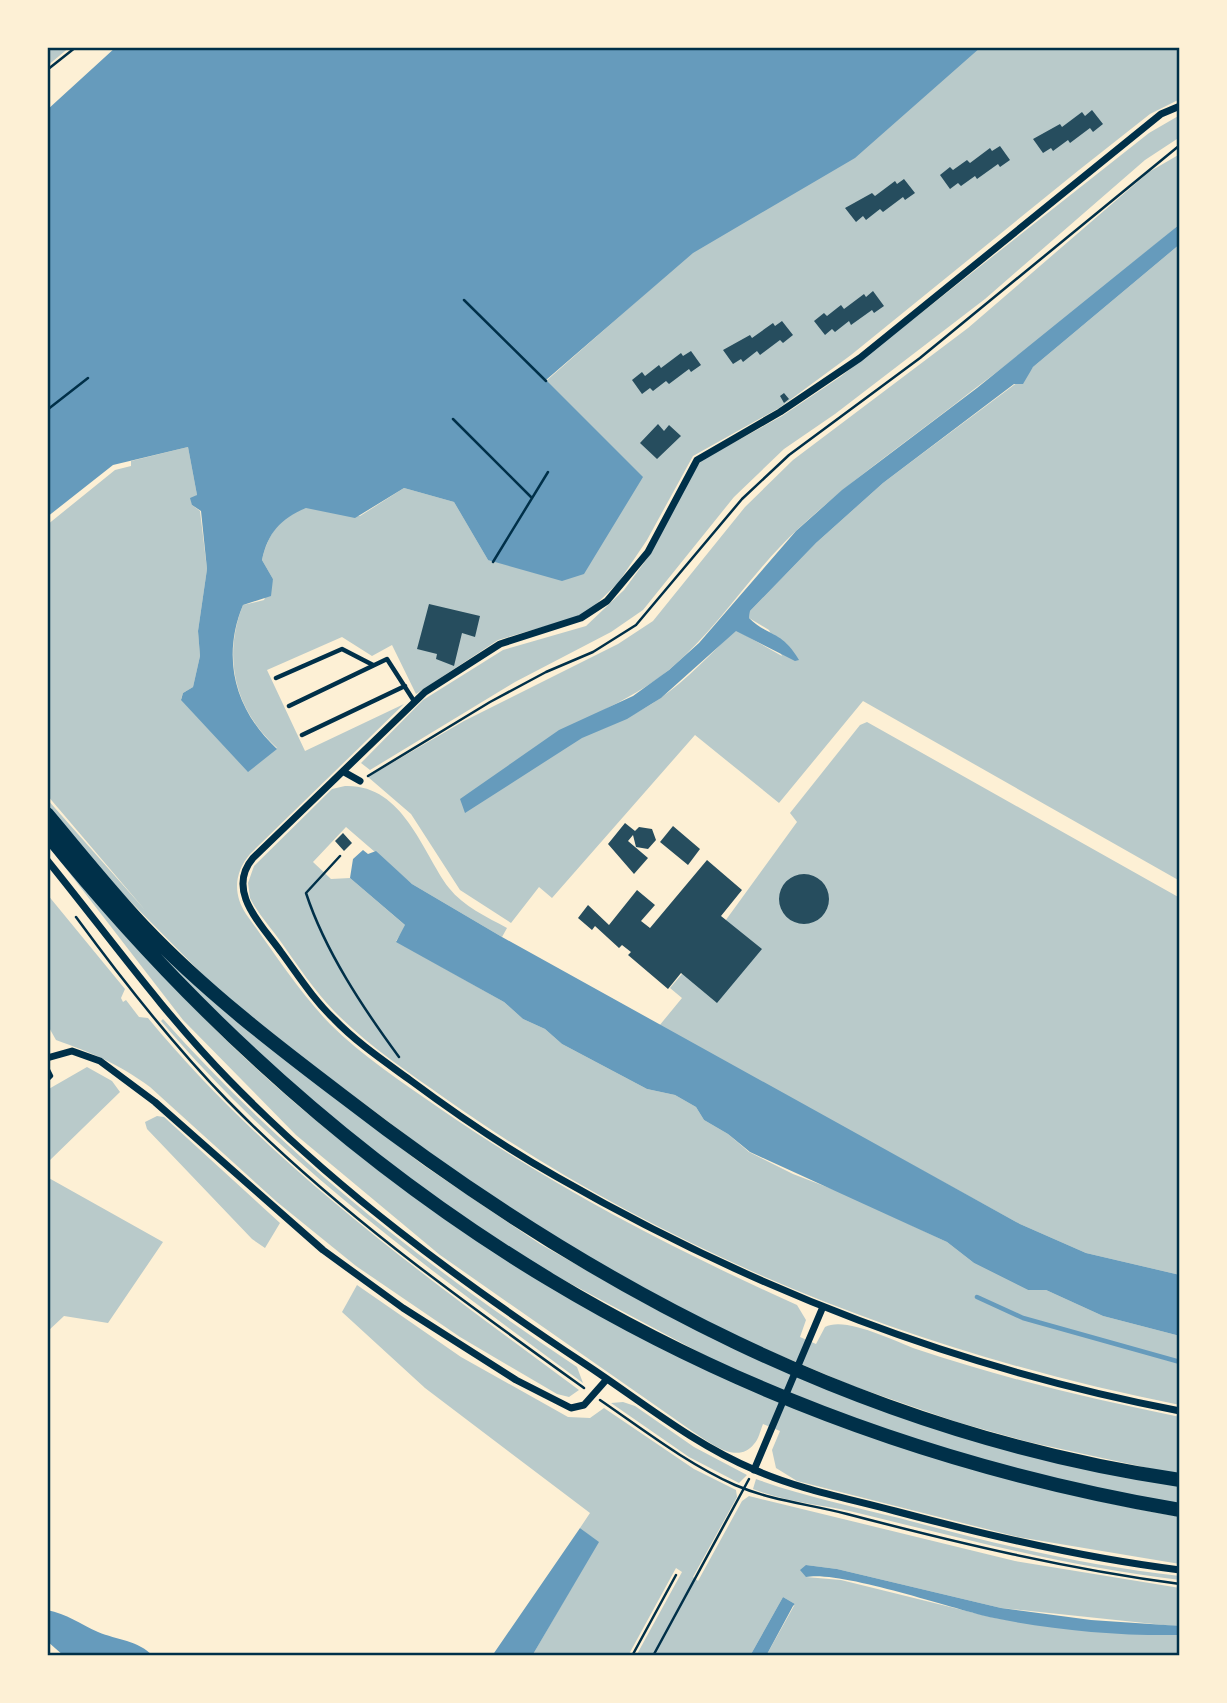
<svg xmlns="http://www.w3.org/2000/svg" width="1227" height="1703" viewBox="0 0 1227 1703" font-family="Rubik,sans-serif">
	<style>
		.green { fill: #b9caca }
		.water { fill: #669bbc }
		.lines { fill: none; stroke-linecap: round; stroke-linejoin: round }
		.stream { stroke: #669bbc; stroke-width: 4.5 }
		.building { fill: #264d5e }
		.path { stroke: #003049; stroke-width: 2.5 }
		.service { stroke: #003049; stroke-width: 4.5 }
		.minor { stroke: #003049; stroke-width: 7 }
		.trunk { stroke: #003049; stroke-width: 14 }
		.neatline { fill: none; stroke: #003049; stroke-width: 2.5 }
	</style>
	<rect width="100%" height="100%" fill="#fdf0d5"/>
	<path class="green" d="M51,47H70L47,66V51Z
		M116,47H1180V99L1150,114L1079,170L851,355L779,408L693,456L647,540L618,583L590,610L574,618L498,640L416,694L392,645L372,656L342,637L267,670L305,751L404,704L250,854C234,873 233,894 246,914C273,951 298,991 330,1024C362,1056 402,1082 439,1108C552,1186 672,1249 797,1305L806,1320L800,1337L816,1344L825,1327C845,1316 894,1341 916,1349C1002,1378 1091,1399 1180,1417V1475L1029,1442L957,1422L853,1386L713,1327L510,1213L294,1051L215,987L115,886L47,805V799L145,910L47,795V525L115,470L131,466V461L188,447L197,495L192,505L200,511L207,569L198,631L200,656L193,687L183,693L181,699L248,771L277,748C235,710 222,658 243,605L264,600L273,579L262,560C267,538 280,512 306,508C323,506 342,516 360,516L404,488L454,502L488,560L546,381L662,279Z
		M1180,115V137L1145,160L985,299L835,414L784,449L734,497L643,610L611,632L515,682L370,770L361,763L423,700L503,650L586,626L624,590L649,556L693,472L702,460L782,416L840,377L1149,133Z
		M1180,154V224C1112,280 1044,337 973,390C915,436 853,478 799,528C752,571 719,628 670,669C627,705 574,719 529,752C575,740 619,726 659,699C687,680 711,653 736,630L782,656L769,630L749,618L750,611L816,543L883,483L1026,376L1033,367L1180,244V881L863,701L779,803L695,735L552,898L539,887L511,923L460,890L411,814L368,777L464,721L618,644L653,621L745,507L793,460L968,328L1149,172Z
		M867,722L1180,898V1275L1086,1253L1020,1224L659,1026L682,998L670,988L715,935L797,822L790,813L860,725Z
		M345,786C403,784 421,850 449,888C463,906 487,917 507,928L502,937L412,884L346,827L313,862L331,879L350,878L406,926L396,941L504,1002L523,1019L545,1029L562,1044L647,1089L675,1095L696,1107L704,1120L728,1134L749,1152L793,1174L845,1194L947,1242L974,1263L1028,1290H1046L1103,1316L1180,1336V1405C917,1353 665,1253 446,1099C408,1072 367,1045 334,1011C314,990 298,966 281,942C271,928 258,914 250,898L248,883L254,866L332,789Z
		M47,844C123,935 204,1025 295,1103C548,1319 852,1460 1180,1517V1564L1018,1537L797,1481L776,1468L772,1450L780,1431L763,1424C760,1431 759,1439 754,1444C737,1466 708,1441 692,1431L440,1255L296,1135L183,1020Z
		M47,894L125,989L121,998L123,1002L126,1000L139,1017L148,1018C270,1166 426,1277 579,1390L569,1397L557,1394L460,1337L356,1266L277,1202L150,1087C119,1064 92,1053 56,1040L47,1024Z
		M131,920L366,1121L423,1165L540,1244L657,1310L820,1385L1180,1485V1506L1071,1485L886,1432L740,1374L530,1262L412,1182L291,1085L168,964Z
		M163,1019C288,1159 422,1263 577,1367L583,1383C432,1271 284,1166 161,1021Z
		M87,1067L112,1081L120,1092L47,1163V1090Z
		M157,1116L164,1117L280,1223L265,1248L252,1239L147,1129L145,1122Z
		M47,1177L163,1242L108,1323L64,1316L47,1332Z
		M357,1285L461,1357L568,1417L590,1418L604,1408L694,1469L736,1490L737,1497L693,1577L698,1581L742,1501L749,1496L1015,1561L1180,1588V1626H1173L1001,1608L837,1569L806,1565V1577L841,1580L995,1618L1083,1630L1180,1635V1656H766L795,1604L783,1597L750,1656H636L682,1572L676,1568L628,1656H532L598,1542L580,1528L590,1513L425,1388L342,1312Z
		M623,1402L635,1406L694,1447L747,1475L739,1483L689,1457L611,1403Z
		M756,1479C803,1496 851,1506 899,1518C992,1543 1084,1566 1180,1576V1580C1071,1567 968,1540 862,1514C826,1505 788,1503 753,1489Z"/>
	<path class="water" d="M116,47H981L855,158L693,253L546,380L643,477L584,574L562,581L488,560L454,502L404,488L355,518L306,508C280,519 268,533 262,560L273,579L271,596L243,605C221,658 235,710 277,749L248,772L181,700L183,693L193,687L200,656L198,631L207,569L201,511L192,505L190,498L197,495L188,447L113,465L47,517V110Z
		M1180,224V244L1033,367L1023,384H1014L883,483L816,543L750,611L749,618C770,638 781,630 799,660L795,661L736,631L661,698L627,719L582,738L465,813L460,799L559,730L633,696L669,670L699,643L796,531L842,490L977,388Z
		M363,850L368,854L376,851L412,884L502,937L1020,1224L1086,1253L1180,1275V1336L1103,1316L1046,1290H1028L974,1263L947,1242L750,1152L728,1134L704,1120L696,1107L675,1095L647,1089L562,1044L545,1029L523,1019L504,1002L396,942L405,925L350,878L353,859Z
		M580,1528L599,1542L532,1656H492Z
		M806,1565L837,1569L1001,1608L1091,1620L1180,1626V1635C1119,1636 1053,1630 994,1618C953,1609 840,1570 806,1577L800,1570Z
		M783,1597L795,1604L793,1606L766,1656H750Z
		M47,1610C67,1614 80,1624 98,1632C117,1640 138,1640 153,1656H64L47,1641Z"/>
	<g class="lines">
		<path class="stream" d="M977,1297L1023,1318L1180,1362"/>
	</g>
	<path class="building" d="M1092,110L1103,124L1093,132L1090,128L1070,143L1068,140L1053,151L1051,148L1043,153L1033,139L1060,124L1062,127L1082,112L1085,116Z
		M1000,146L1010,160L1000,167L998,164L977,179L975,176L961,186L958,183L950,189L940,175L950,167L953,170L967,160L970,163L990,148L992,151Z
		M904,179L915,193L905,200L903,197L883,212L880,209L866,220L863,216L856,222L845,208L872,193L875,196L895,181L897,184Z
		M873,291L884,306L874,313L872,310L851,325L849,321L835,332L832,329L825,335L814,321L824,313L827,316L841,305L844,309L864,294L866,297Z
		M782,321L793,335L783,343L780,340L760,355L757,351L743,362L741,359L733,364L723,350L750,335L752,338L773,323L775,326Z
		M691,351L701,365L691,372L689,369L669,384L666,381L653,391L650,388L642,394L632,380L642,372L645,376L659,365L661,368L681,353L683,356Z
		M784,393L789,399L784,403L780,396Z
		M658,424L664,431L669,425L681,436L657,459L640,443Z
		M429,604L480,616L475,637L462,633L454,666L436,659L437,654L417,649Z
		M625,823L635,831L639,827L652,829L656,840L648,849L636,847L633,835L628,841L648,858L634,874L608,844Z
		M673,826L700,849L688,865L660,842Z
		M343,833L352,843L344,851L335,841Z
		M707,860L742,890L721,916L762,949L717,1003L681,973L668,989L628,955L631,952L622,945L619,948L595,926L592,930L578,918L588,905L609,925L637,890L655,905L641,921L650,928Z
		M779 899a25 25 0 1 1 50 0a25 25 0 1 1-50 0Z"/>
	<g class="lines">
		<path class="path" d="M47,70L76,47
			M464,300L546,381
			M47,410L88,378
			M453,419L532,498
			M493,562L548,472
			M368,776L490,702L546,672L593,652L636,625L742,499L789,455L920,358L1180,145
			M340,856L306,893C325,951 363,1008 399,1057
			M76,917C123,981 172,1044 228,1101C335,1210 460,1299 584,1388
			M600,1400C644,1430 686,1463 735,1485C772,1501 809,1504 847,1514C958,1543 1067,1569 1180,1584
			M632,1656L676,1575
			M653,1656L749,1479"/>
		<path class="service" d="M276,678L342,649L373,665
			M289,706L387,659L414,701
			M302,735L405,686
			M47,1068L51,1076L47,1080"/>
		<path class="minor" d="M1180,106L1161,114L860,358L780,412L697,460L648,552L607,601L581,618L500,644L425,692L253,858C225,891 262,925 281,952C298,975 313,999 334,1019C356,1042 384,1061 410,1080C457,1115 506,1148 557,1177C754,1290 957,1368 1180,1411
			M344,772L360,781
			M47,860C107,934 162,1011 228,1079C335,1189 458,1280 585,1364C641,1401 693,1444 755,1470C801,1490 847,1498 895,1511C989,1536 1083,1558 1180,1570
			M47,1058L72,1051L100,1061L155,1102L323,1250L403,1308L516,1380L571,1408L584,1405L607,1379
			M754,1470L822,1309"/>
		<path class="trunk" d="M47,814C79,852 110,891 144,927C204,990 274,1044 344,1097C591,1288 866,1434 1180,1480
			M47,834C343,1201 714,1430 1180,1510"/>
	</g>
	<rect width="1227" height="1703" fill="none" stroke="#fdf0d5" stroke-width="98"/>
	<rect x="49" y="49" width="1129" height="1605" class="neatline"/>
</svg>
